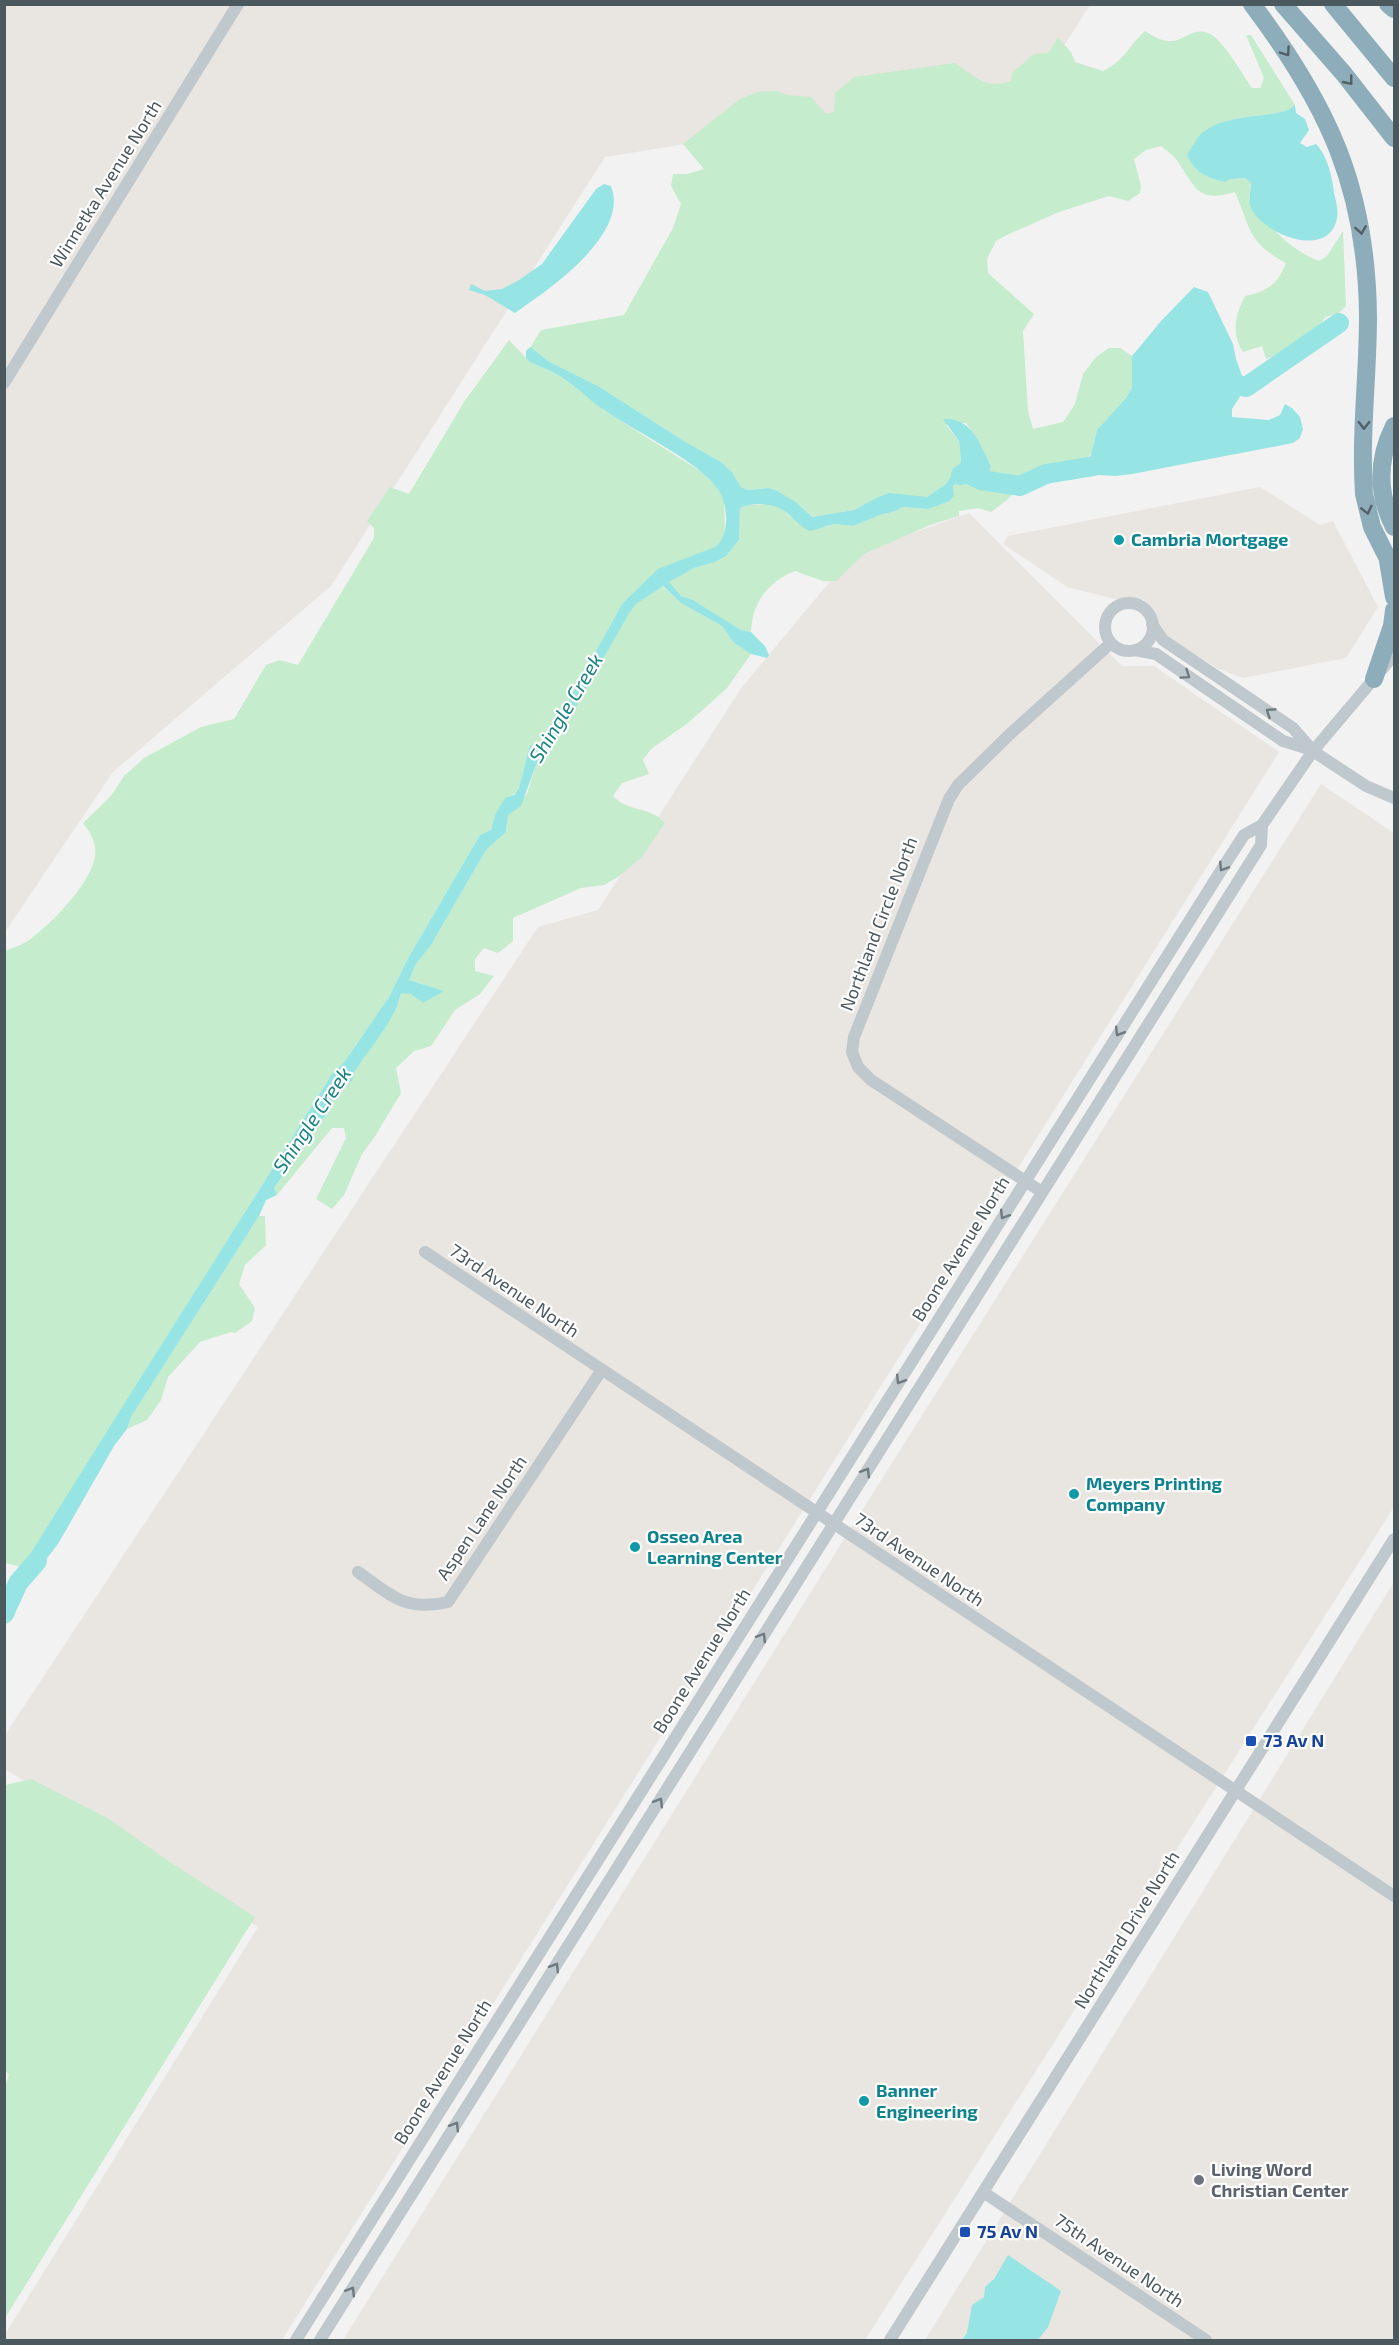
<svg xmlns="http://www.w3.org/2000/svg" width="1399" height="2345" viewBox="0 0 1399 2345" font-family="'Exo 2',sans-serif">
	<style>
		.commercial { fill: #e9e5e0 }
		.green { fill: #c5eccc }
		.water { fill: #97e4e4 }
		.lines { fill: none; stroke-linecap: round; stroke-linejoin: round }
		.river { stroke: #97e4e4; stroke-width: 20 }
		.minor { stroke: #bfc8cc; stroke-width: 12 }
		.highway { stroke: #8eadbb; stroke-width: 18 }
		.oneway { stroke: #526066 }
		.oneway2 { stroke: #6e7a7e }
		.culture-dot { fill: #0f9aa8; stroke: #fff; stroke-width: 2 }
		.transit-dot { fill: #1a4fb4; stroke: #fff; stroke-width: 2 }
		.worship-dot { fill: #6b7280; stroke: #fff; stroke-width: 2 }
		.labels { text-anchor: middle; stroke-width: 4.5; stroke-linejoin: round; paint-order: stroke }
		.street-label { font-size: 18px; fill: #4b585d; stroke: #fff }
		.culture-label { font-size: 18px; font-weight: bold; fill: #0d838f; stroke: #fff; text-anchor: start }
		.transit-label { font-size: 18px; font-weight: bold; fill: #164399; stroke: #fff; text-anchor: start }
		.worship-label { font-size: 18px; font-weight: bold; fill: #5b616d; stroke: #fff; text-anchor: start }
		.water-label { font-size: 20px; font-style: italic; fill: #198383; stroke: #fff }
	</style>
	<rect width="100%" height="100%" fill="#f3f2f2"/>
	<path class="commercial" d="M5,5H1090L1037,88L605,157L331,586L113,772L5,932Z
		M1260,487L1320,525L1333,521L1378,607L1346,658L1243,678L1217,668L1170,638L1163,632L1154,609L1144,600L1136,598L1115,599L1067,587L1003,544L1008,536Z
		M969,513L1122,666H1154L1279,752L282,2340H5L4,2336L258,1927L5,1769V1735L538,927L598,910L742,687L853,554Z
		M1321,784L1394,833V1507L865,2340H343L861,1512Z
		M1394,1582V2340H925Z"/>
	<path class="green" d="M1145,31C1153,36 1162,42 1172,41C1185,40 1193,27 1208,33C1223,39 1242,74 1252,88H1260L1264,78L1246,35H1251L1295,105C1286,113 1275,113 1264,115C1244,117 1216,120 1201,135C1195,140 1191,149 1187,155C1195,173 1207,178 1225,182L1231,179L1245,178L1251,183L1249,200C1269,225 1289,250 1319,261L1327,256L1343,231L1346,306L1339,313L1325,317L1315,334L1294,348L1266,359L1262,346L1243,352C1231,333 1235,315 1245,296C1267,292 1278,284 1286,263C1247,242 1251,229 1235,192C1195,204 1195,185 1176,159C1172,154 1166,150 1161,146L1146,150L1134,159L1141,186L1140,193L1128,201L1109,196L1059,212L1009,234L996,241L987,259L988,273L1034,314L1023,331L1028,411L1033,429L1063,422L1075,404L1083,374L1096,357L1109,348H1120L1132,356V387L1126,398L1097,430L1091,454L1083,462L1069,460L1020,480L986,476L991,466L976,437L966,423L946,425L959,441L961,461L946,484L927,497L876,498L854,510L812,517L796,502L769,488L747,490L741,487L732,472L721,462L684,441L598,386L548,361L530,348L541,330L624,315L673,228L681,204L671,186L673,174H687L704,169L683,144L740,99L757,92L777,91L787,95L811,97L826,114L834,112L835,93L854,77L955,63C976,76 983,90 1011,81L1012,73L1034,54L1048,53L1058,38L1071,52L1075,62L1103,71C1127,59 1128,46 1145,31Z
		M509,340L530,362L561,376L605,411L700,471L717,486L724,500L725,531L721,543L622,604L554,727L537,748L530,745L519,788L495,815L491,830L480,835L407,960L389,997L345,1061L332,1074L22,1567L5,1563V951C11,948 19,946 26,942C48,928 100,876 95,848C94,839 89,830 83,823L111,796L124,776L144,758L201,727L234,719L266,665L280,660L298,665L374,538V528L367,521L390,487L409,494L464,402Z
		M963,479L984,486L1016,490L1007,500L991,512L978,508L959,511V516L930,525L864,554L836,581H823L795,571C768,582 752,602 751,632L741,630L693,600L681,596L668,582L694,568L715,562L726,556L739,540L740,508L747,505L768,504L782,509L791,517L826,527L834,524L853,526L880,515L896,511L902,507L928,509L950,501L954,495L953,486Z
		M662,586L681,603L722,626L733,642L751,654L727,688L688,723L651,749L643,760L649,774L622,783L613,796C629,813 648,805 665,823L642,857L618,877L604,885L581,888L513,918V941L498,953L484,948L475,959V971L494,976L480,994L455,1010L431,1046L414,1051L396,1068L401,1093L374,1138L362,1154L344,1195L332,1209L316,1199L346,1138L344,1128H332L277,1195L274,1188L325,1116L340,1086L353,1072L399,1002L401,992L411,994L423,1002V984L409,980L416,964L431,945L486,850L506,832L508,815L527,794L536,765L561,733L630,612L636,604Z
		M259,1216H265L266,1245L245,1265L239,1284L255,1308L252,1321L235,1333L231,1332L200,1342L168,1377L161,1400L147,1420L127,1429L131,1417Z
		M31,1779L109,1819L167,1860L255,1917L5,2318L4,2089L9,2075L4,2069L5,1785Z"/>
	<path class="water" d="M1295,105L1296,113L1305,119L1309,130L1300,143L1307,147L1316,144C1326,154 1331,172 1333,186C1334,195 1339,209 1337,218C1329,260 1266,235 1252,210C1247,202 1251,191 1251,183L1245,178L1231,179L1225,182C1207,178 1195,173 1187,155C1191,149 1195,140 1200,135C1215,120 1244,117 1264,115C1275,113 1286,113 1295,105Z
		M604,184L611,186C630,235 548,290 515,313L485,295L469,290L471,284L485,291L502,289L519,280L542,264L596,189Z
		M1194,287L1208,292L1233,344L1236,359L1246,387L1232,409V417L1269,420L1280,415L1285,404L1292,408L1300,417L1303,429L1300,438L1293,443L1132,474L1115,476L1099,475L1094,466L1091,454L1097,430L1126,398L1132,387V356L1162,320Z
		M530,347L548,361L598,386L684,441L721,462L732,472L741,487L747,490L769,488L777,491L796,502L812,517L854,510L876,498L889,493L927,497L946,484L961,461L959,441L943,419C973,418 979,443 991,466L984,486L962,479L953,486L954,495L950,501L928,509L902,507L896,511L880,515L853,526L834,524L810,531C798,526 794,517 783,510C772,503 752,502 740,508L739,540L726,556L715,562L694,568L669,582L681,596L693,600L741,630L751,632L765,646L769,655L767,658L751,654L733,642L722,626L681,603L663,586L636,604L630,612L561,733L536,765L521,806L508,815L506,832L486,850L431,945L416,964L409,980L444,991L423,1003L411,994L401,993C396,1019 369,1049 354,1072L352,1081L340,1086L325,1116L274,1188L277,1195L266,1200L259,1216L131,1417L127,1429L114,1446L58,1544L33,1576L16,1582L22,1567C125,1402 229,1238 332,1074L345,1061L389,997L407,960L480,835L491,830L495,815L505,798L514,795L519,788L530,745L537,748L554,727L622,604L658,569L715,547C731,535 728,502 717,488C699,462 635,431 607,412C591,402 578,388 563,378C553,371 540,367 530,362L526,358V351Z
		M1008,2255L1061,2291L1048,2327L1038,2340H962L967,2333L972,2305L984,2297L985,2287L994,2279Z"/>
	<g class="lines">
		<path class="river" d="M1222,387L1229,383L1246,387L1339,323
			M961,475L966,473L981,480L1020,486L1046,474L1094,466L1114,448
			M4,1614L18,1583L37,1561"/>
		<path class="minor" d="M4,383L238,4
			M1105 627a24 24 0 1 1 48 0a24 24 0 1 1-48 0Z
			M1152,624L1163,640L1293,728L1313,751L1331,763L1366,786L1394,798
			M1135,650L1156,654L1283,741L1312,750
			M1042,1192L871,1080L858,1067L852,1052L854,1037L949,799L958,785L1009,735L1111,643
			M425,1252L1394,1896
			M358,1572C391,1595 405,1612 448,1602L601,1371
			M983,2192L1206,2340
			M296,2340L1222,869L1244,835L1262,825L1313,751L1394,655
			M320,2340L1261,845L1262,825
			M890,2340L1394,1539"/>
		<path class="highway" d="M1252,4C1328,105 1367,188 1368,317C1368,376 1360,435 1364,494L1372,527L1394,571
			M1283,4L1344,74L1394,138
			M1333,4L1394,78
			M1388,4L1394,9
			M1394,426C1377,460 1377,493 1394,527
			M1388,561L1394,597
			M1374,679L1392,626L1394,610"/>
	</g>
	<defs><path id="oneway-chevron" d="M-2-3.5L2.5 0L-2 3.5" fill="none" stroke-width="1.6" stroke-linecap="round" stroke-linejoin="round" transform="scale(1.5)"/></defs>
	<g class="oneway">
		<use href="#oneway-chevron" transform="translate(1286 52) rotate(55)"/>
		<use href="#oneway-chevron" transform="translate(1349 81) rotate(51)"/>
		<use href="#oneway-chevron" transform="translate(1361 230) rotate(81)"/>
		<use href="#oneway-chevron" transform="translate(1364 425) rotate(91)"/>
		<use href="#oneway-chevron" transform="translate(1367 510) rotate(76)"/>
	</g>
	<g class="oneway2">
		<use href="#oneway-chevron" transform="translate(1186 675) rotate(34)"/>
		<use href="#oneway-chevron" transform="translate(1270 712) rotate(-146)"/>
		<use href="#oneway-chevron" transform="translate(1223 867) rotate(123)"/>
		<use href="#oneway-chevron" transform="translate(1119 1032) rotate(122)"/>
		<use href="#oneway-chevron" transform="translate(1004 1215) rotate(122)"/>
		<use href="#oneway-chevron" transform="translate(900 1380) rotate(122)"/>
		<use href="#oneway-chevron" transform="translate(866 1472) rotate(-58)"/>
		<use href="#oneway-chevron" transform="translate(762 1637) rotate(-58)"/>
		<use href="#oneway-chevron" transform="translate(659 1802) rotate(-58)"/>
		<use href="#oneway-chevron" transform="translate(555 1967) rotate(-58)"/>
		<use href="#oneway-chevron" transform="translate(455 2126) rotate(-58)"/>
		<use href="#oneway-chevron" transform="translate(351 2291) rotate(-58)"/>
	</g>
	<g class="culture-dot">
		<circle cx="1119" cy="540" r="6"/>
		<circle cx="1074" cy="1494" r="6"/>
		<circle cx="635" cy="1547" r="6"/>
		<circle cx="864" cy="2101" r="6"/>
	</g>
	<g class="transit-dot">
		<rect x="1245" y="1735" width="12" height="12" rx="3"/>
		<rect x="959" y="2226" width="12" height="12" rx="3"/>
	</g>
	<circle class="worship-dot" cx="1199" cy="2180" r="6"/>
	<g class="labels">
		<g class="street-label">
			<text transform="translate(106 184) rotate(-58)" y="6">Winnetka Avenue North</text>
			<text transform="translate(879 924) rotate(-69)" y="6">Northland Circle North</text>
			<text transform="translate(961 1249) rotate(-58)" y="6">Boone Avenue North</text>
			<text transform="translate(514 1291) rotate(34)" y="6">73rd Avenue North</text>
			<text transform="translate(482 1518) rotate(-56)" y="6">Aspen Lane North</text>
			<text transform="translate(919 1560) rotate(34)" y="6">73rd Avenue North</text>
			<text transform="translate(702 1661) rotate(-58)" y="6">Boone Avenue North</text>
			<text transform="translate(1127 1930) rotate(-58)" y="6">Northland Drive North</text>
			<text transform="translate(443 2072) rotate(-58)" y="6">Boone Avenue North</text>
			<text transform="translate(1119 2261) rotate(34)" y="6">75th Avenue North</text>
		</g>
		<g class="culture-label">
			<text x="1131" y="546">Cambria Mortgage</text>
			<text x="1086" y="1490">Meyers Printing<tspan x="1086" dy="21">Company</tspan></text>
			<text x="647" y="1543">Osseo Area<tspan x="647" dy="21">Learning Center</tspan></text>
			<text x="876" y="2097">Banner<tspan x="876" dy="21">Engineering</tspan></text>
		</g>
		<g class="transit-label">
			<text x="1263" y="1747">73 Av N</text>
			<text x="977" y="2238">75 Av N</text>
		</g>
		<g class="worship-label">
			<text x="1211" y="2176">Living Word<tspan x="1211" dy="21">Christian Center</tspan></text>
		</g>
		<g class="water-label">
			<text transform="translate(566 708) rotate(-59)" y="7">Shingle Creek</text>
			<text transform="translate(312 1120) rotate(-56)" y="7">Shingle Creek</text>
		</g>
	</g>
	<rect width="1399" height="2345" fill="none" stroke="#4b585d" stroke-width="12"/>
</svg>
